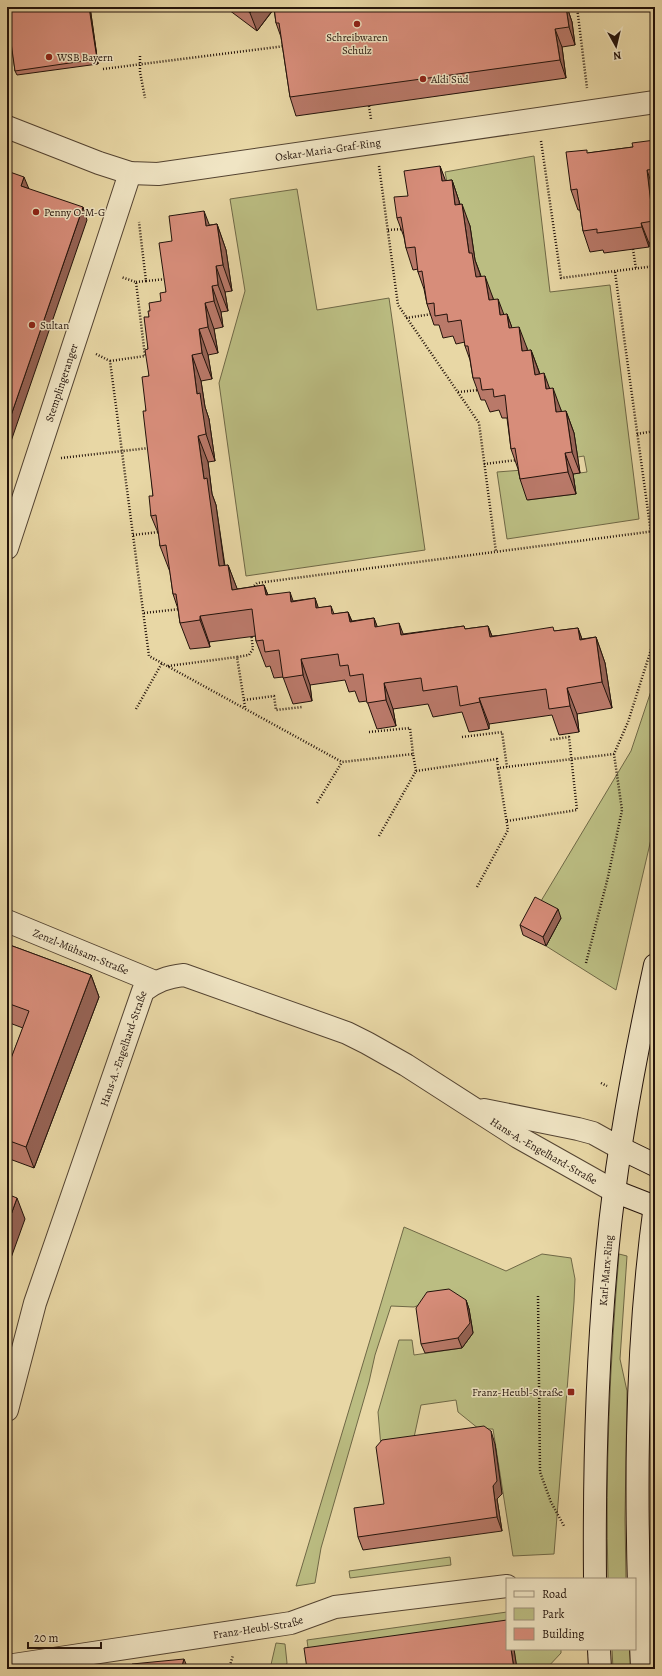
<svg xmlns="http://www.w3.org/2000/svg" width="662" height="1676" viewBox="0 0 662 1676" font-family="Alegreya,serif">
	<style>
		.green { fill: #bbbd82; stroke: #6f6846 }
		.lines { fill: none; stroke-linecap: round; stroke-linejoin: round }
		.minor-casing { stroke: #544432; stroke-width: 24 }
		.secondary-casing { stroke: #23130b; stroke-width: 24 }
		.path { stroke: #23130b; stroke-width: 2.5; stroke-dasharray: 1 2; stroke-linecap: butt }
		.minor { stroke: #f0e5c4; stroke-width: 22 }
		.secondary { stroke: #f0e5c4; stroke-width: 22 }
		.wall { fill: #b97969; stroke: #23130b }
		.shaded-wall { fill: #966355; stroke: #23130b }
		.building { fill: #d78d7a; stroke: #23130b }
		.poi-dot { fill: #8f2418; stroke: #f0e5c4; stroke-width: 1.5 }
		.labels { text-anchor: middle; stroke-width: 3; stroke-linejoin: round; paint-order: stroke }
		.poi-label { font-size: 11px; fill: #23130b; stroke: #f0e5c4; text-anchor: start }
		.street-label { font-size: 11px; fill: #23130b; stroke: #f0e5c4 }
	</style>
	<rect width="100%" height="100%" fill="#e8d7a5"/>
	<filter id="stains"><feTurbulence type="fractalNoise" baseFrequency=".005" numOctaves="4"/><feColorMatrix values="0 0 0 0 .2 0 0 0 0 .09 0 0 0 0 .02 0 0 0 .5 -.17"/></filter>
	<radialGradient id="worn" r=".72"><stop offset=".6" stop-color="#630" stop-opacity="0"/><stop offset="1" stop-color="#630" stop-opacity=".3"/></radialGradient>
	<path class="green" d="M534,156L550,292L610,285L639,519L507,539L497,472L523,470L528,500L576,494L573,474L587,472L584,456L578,457L483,299L448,187L445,172Z
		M297,189L317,310L389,298L425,550L246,576L219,383L245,291L230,199Z
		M655,679V822L616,990L546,946L561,918L538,906L631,751Z
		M404,1227L506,1271L542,1254L571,1258L575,1279L574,1302L554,1554L513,1556L493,1429H479L458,1412L456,1400L421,1405L413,1442L381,1447L378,1412L399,1340H412L414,1355L462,1348L430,1301L414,1307L391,1306L375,1355L369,1382L321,1548L315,1583L296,1586Z
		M619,1254L627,1256L620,1359L627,1391L625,1519L626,1579H608C605,1470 610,1363 619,1254Z
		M450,1557L451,1565L350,1578L349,1571Z
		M507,1612V1635L310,1663L307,1640Z
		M276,1643L285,1644L287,1663L285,1669H270Z
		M514,1649H561V1653L546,1669H517Z
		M612,1649H630L631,1669H613Z"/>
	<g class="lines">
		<g class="minor-casing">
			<g id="minor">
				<path id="s1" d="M7,127L99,163L130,173L158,174L655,102"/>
				<path id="s2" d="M7,548L130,173"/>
				<path id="s3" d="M7,921L155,982"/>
				<path d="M484,1110L578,1129L593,1133L620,1148"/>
				<path id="s4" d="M7,1410L35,1303L143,991C156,981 167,977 184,975L347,1033L367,1043L406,1065L518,1137L614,1191"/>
				<path id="s5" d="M7,1666L291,1623L335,1607L507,1586"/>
			</g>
		</g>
		<g class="secondary-casing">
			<g id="secondary">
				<path d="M620,1148L655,1165"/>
				<path d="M614,1191L655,1207"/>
				<path id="s6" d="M595,1579C594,1467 597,1355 608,1244C617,1150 635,1057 655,965"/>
				<path d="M599,1649L600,1669"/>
				<path d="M642,1669C635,1514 634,1359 655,1205"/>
			</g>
		</g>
		<path class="path" d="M577,7L587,88
			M565,10L577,9
			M140,56V72L145,98
			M103,69L285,46
			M369,106L371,119
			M541,141L561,278L655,266
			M379,166L398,305L479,423L496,552
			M388,230L403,229
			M633,249L636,269
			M615,272L655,562
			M146,281L167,279
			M136,282L146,281L139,222
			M406,318L432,314
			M96,354L110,361L149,656L342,762L413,754L416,771L379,836
			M110,361L145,356L136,282L121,277
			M458,392L479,390
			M637,434L655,431
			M61,458L149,448
			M484,464L517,460
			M133,535L159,532
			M252,588L257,583L655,531
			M144,613L180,609
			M168,666L237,657
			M244,700L274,696L276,710L302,707
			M245,707L237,657L249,655L253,649L251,633
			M136,709L162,663
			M369,732L410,728L413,754
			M462,737L502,732L507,767
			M416,771L497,759L498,768L614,754L628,722L655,637
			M317,803L342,762
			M507,821L577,810L569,737L549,740
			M477,887L508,830L498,768
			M586,963L608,877L622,810L614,754
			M601,1083L607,1086
			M538,1296L540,1472L551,1502L564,1526
			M229,1669L233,1655"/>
		<use href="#minor" class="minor"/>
		<use href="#secondary" class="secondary"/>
	</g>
	<path class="wall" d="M7,7H90L98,64L17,75L15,71Z
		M225,7H567L572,22L575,45L562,47L566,78L296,116L290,97L281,37L276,23L274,9L257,31Z
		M655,140V191H654L655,198V242L649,243V247L604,253L603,250L590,252L583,231L580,210H578L571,190L588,153L633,147Z
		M440,166L445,181L452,180L460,204L470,226L475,260L481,276L493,298V299L504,315L507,314L512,328L527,348V351L531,350L540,374L550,389L561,410V412L566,411L574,433L580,473L573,474L576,494L527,500L520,479L518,469L511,449L507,418H502L499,410L490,412L485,400H481L473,378L470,360L465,346V342L456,344L453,336L443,338L439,325H434L427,304L424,289L418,272V269L413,270L406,248L404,237L397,218L408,196Z
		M217,224L226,250L232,291L225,292L228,311L221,312L223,327L214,329L218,353L208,355L212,379L201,381L205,407L209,419L215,461L208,462L212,494L216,505L225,566L228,565L237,589L264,585L268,595L293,601L315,598L318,608L331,606L334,614L348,612L352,621L374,618L377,627L403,634L464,626L465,629L488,626L492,636L555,631L578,628L582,639L596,637L605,663L612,708L577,714L579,732L559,735L552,715L489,724V729L469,732L462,712L433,717L428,704L393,709L396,726L377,729L367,701L359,702L355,691L349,692L345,680L310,685L312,701L293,704L283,677L274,678L270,666L266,667L256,641V636L209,642L210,647L190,649L180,623L178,609L173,594L170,572L160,546L159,535L151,516L153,496L146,411L149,376L148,349L149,317L150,311L161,301L166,292L172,241L210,225Z
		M561,918L546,946L523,935L520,925Z
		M7,944L91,975L99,997L34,1168L7,1158V1069L23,1028L7,1022Z
		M466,1300L469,1309L473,1333L462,1348L425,1353L421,1344Z
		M495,1444L502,1494L497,1499L502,1531L363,1550L358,1537L384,1504Z"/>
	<path class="shaded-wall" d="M89,7H90L98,64L97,59Z
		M255,7H275L257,31L250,13Z
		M566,7H567L572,22L575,45L569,27Z
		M555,29L562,47L566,78L560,60Z
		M440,166L448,187L442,181Z
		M647,170L654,191L655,198V225L653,221Z
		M24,177L29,189L21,186Z
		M452,180L459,201L462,227L455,205Z
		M462,204L470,226L475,260L480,274L483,298L476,277L469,253Z
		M83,207L87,220L7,453V427Z
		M204,211L214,237L206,226Z
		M641,223L649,243V247L642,227Z
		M217,224L226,250L232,291L223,265Z
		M216,266L225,292L228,311L218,285Z
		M485,276L493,298L497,322L489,300Z
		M212,286L221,312L223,327L214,301Z
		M498,299L506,320L500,315Z
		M205,303L214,329L218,353L208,327Z
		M507,314L515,336L509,328Z
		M519,327L527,348L530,373L522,351Z
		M199,329L208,355L212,379L202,353Z
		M531,350L539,372L542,397L535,375Z
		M192,355L201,381L205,407L209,419L215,461L206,434L197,394Z
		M544,373L552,395L546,389Z
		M553,388L561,410L564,434L556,412Z
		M566,411L574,433L580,473L572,452Z
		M198,436L208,462L212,494L216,505L228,592L219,566L204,479Z
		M565,453L573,474L576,494L568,472Z
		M228,565L238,591L232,590Z
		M264,585L274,611L266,595Z
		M290,592L299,618L291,602Z
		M315,598L324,624L316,608Z
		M348,612L358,638L350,622Z
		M200,616L209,642L210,647L200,620Z
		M374,618L384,644L375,627Z
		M399,623L409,649L401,635Z
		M488,626L498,652L490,637Z
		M578,628L587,654L580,640Z
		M596,637L605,663L612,708L602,682Z
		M301,659L310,685L312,701L303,675Z
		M384,683L393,709L396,726L386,700Z
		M567,688L577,714L579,732L570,706Z
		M479,698L489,724V729L480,702Z
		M558,909L561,918L546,946L543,937Z
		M91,975L99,997L34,1168L26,1147Z
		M17,1198L25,1219L7,1269V1226Z
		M466,1300L469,1309L473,1333L462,1348L458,1338Z
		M491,1431L495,1444L502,1494L497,1499L502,1531L497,1517L493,1486Z
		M511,1649H514L517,1669H514Z
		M184,1659L188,1669H181Z"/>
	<path class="building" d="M7,7H89L97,59L15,71L7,14Z
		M243,7H255L250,13Z
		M274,7H566L569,27L555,29L560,60L290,97L279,23H276Z
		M655,140V169L647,170L653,221L641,223L642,227L597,233V229L583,231L577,189L571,190L566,152L587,150V153L633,147L632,143Z
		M440,166L442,181L452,180L455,205L462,204L469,253H472L476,277L485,276L489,300L498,299L500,315L507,314L509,328L519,327L522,351L531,350L535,375L544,373L546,389L553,388L556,412L566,411L572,452L565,453L568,472L520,479L515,448L511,449L505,395L494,397L493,389L482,390L480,378H473L468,346H465L461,320L448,322L447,314L435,316L434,303L427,304L422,271L418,272L415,247L406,248L401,217L397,218L394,197L408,196L404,171Z
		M7,171L24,177L21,186L83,207L7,427Z
		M204,211L206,226L217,224L223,265L216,266L218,285L212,286L214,301L205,303L208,327L199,329L202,353L192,355L197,394L200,393L206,434L198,436L204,479L207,478L219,566L228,565L232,590L264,585L266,595L290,592L291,602L315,598L316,608L331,606L332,614L348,612L350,622L374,618L375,627L399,623L401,635L464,626L465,629L488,626L490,637L553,627L554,631L578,628L580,640L596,637L602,682L567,688L570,706L549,709L546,689L479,698L480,702L460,706L457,686L423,691L421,678L384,683L386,700L367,703L363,674L350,676L348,665L340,666L338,654L301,659L303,675L283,678L279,650L265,652L263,640L256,641L252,609L200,616V620L180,623L176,594H173L166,545L160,546L156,515L151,516L149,496H153L143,411H146L142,377L149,376L145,350L148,349L144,317H149L148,311H150L149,303L161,301L160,293L166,292L159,243L172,241L169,216Z
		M535,897L558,909L543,937L520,925Z
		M7,944L91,975L26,1147L7,1140V1069L29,1011L7,1003Z
		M7,1194L17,1198L7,1226Z
		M449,1289L466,1300L470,1323L458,1338L421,1344L416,1308L427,1292Z
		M484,1426L491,1431L497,1481L493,1486L497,1517L358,1537L354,1508L384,1504L376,1447L382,1440Z
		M507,1620V1649H511L514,1669H307L304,1648Z
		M184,1659L181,1669H131L132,1664Z"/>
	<g class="poi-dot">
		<circle cx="357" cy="24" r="4"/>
		<circle cx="49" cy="57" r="4"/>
		<circle cx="423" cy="79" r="4"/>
		<circle cx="36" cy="212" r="4"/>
		<circle cx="32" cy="325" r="4"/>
		<rect x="567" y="1388" width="8" height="8" rx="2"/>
	</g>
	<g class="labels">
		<g class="poi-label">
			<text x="357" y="41" text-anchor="middle">Schreibwaren<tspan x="357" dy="13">Schulz</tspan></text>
			<text x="57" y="61">WSB Bayern</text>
			<text x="431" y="83">Aldi Süd</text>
			<text x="44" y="216">Penny O-M-G</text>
			<text x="40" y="329">Sultan</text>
			<text x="563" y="1396" text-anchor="end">Franz-Heubl-Straße</text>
		</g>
		<g class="street-label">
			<text dy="4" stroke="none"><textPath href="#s1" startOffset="331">Oskar-Maria-Graf-Ring</textPath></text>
			<text dy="4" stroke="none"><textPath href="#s2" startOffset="174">Stemplingeranger</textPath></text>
			<text dy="4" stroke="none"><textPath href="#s3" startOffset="80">Zenzl-Mühsam-Straße</textPath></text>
			<text dy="4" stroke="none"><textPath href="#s4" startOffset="380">Hans-A.-Engelhard-Straße</textPath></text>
			<text dy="4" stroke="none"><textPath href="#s4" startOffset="888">Hans-A.-Engelhard-Straße</textPath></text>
			<text dy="4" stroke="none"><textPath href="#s6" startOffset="309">Karl-Marx-Ring</textPath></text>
			<text dy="4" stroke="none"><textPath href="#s5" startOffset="254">Franz-Heubl-Straße</textPath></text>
		</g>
	</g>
	<rect width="662" height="1676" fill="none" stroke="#e8d7a5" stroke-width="24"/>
	<rect x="8" y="8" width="646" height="1660" fill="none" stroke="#23130b" stroke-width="2"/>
	<rect x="12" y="12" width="638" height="1652" fill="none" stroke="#23130b"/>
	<rect x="506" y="1578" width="130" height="72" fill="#f0e5c4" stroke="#9e917a"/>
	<rect x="514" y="1591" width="20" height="6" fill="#f0e5c4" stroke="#9e917a"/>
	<text x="542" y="1598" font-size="12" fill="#23130b">Road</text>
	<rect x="514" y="1608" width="20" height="12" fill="#bbbd82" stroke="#9e917a"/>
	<text x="542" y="1618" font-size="12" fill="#23130b">Park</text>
	<rect x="514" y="1628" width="20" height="12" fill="#d78d7a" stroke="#9e917a"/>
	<text x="542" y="1638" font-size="12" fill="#23130b">Building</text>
	<g transform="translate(616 46) rotate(172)" stroke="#f0e5c4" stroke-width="3" paint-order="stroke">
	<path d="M0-3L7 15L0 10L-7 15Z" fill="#23130b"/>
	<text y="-6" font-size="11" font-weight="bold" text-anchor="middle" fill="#23130b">N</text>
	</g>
	<path d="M28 1642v6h73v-6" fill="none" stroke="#23130b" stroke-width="2"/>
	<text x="34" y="1642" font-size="12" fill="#23130b" stroke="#f0e5c4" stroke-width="3" paint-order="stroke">20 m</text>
	<rect width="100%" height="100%" filter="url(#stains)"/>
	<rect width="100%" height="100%" fill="url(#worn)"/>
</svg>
